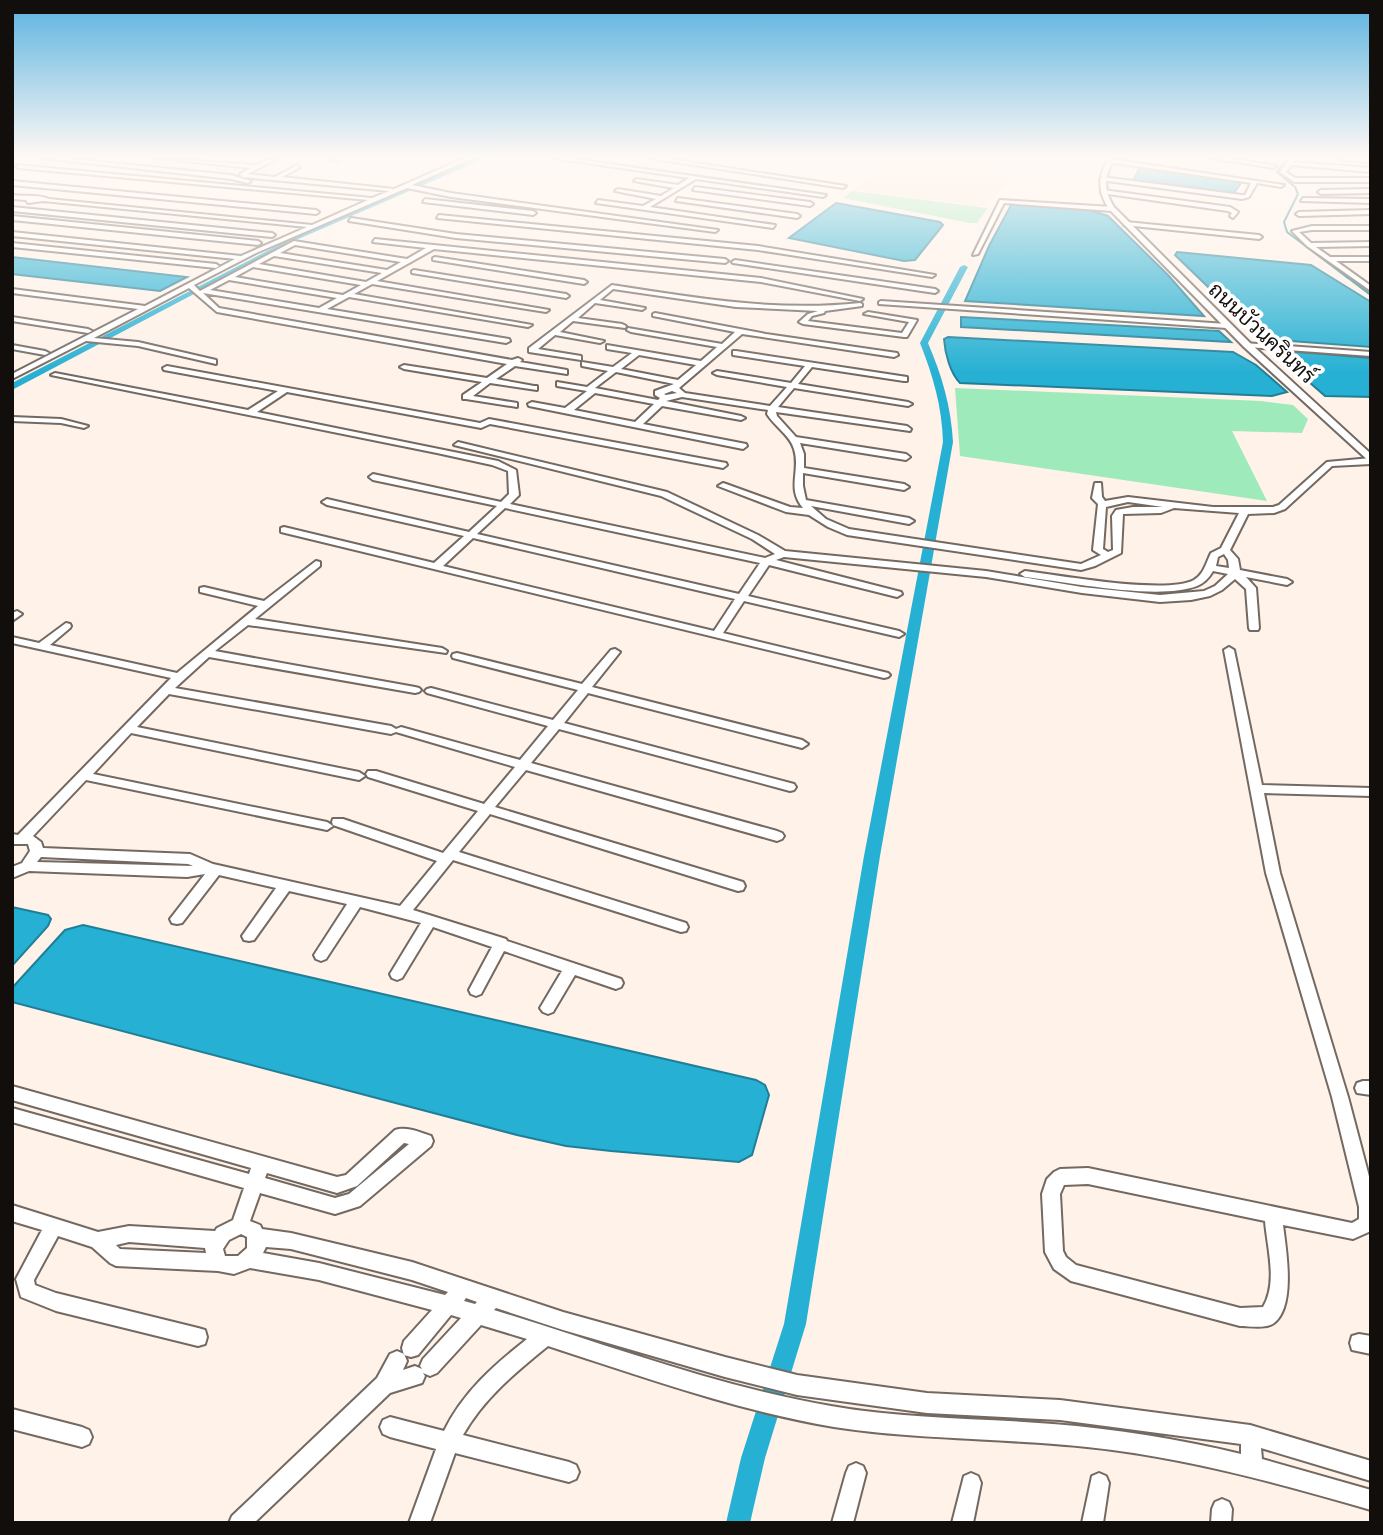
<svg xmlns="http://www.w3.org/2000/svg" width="1383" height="1535" viewBox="0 0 1383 1535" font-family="'Archivo Narrow',Sarabun,sans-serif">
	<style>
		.built { fill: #f9e7d8 }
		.green { fill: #9feaba }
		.water { fill: #26b0d3; stroke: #207f97; stroke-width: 2 }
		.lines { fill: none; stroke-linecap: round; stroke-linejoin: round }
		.stream-far1 { stroke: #207f97; stroke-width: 2 }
		.stream { stroke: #207f97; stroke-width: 2.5 }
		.canal { fill: #26b0d3; fill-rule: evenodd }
		.minor-casing { stroke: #736961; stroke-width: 4 }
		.tertiary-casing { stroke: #736961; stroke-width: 4 }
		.minor { fill: #fff; fill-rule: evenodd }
		.tertiary { fill: #fff; fill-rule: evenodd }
		.labels { text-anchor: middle; stroke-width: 7; stroke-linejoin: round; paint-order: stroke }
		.far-street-label { font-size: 21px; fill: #120e0b; stroke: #fff }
	</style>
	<rect width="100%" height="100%" fill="#fef2e9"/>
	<path class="built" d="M898,158H918L1020,171L985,206L853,189Z"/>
	<path class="green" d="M852,191L861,192L988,208L977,223H970L843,198Z
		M955,388L1261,401L1293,405L1308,419L1302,433L1232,431L1267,501L960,456Z"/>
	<path class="water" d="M1140,168L1238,181L1241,183L1234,193L1133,180Z
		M836,203L940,222L943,225L915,260L904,261L789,238Z
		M1017,203L1083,208L1108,216L1168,275L1204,316L965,301L989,246L1011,205Z
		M1177,252L1311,265L1371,302V347L1262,339L1175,255Z
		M12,257L187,277L160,291L12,274Z
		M961,317L1219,331L1231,342L961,327Z
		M948,337L1233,352L1256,365L1287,392L1272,396L960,383C950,373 945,353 944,339Z
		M1275,350L1371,358V397L1325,396L1277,354Z
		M12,907L48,915L51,919L48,926L12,966Z
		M83,925L756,1080L765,1085L769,1095L752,1155L739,1162L611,1151L566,1146L517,1135L12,1002V988L65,930Z"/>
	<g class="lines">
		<path class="stream-far1" d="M1287,158L1277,172L1295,187L1298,194L1284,222L1287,232L1348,278"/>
		<path class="stream" d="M1346,276L1371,295"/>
		<path class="canal" d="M478,158H486L296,240L12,390V383L292,238Z
			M964,265L968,267L928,343C942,376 951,406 953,442L880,856L806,1324L765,1458L750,1523H726L741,1458L784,1324L864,856L943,442C942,406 933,376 920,343L960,267Z"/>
		<g class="minor-casing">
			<path id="minor" d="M41,158H61L231,175L251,181L248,183L231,179Z
				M157,158L257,165L271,158H278L248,174L275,177L297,165L299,168L282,177L394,189L465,158H473L412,185L451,193L718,230L715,232L451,197L407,188L256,253L194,285L200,291L294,241L407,259L426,248L373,242L375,239L761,278L863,299L860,301L761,282L434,249L377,281L549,310L546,312L372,284L354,294L532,325L528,327L349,297L327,309L509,339L510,341L506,343L203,293L219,308L512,360L518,358L522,360L520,362L567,370V374L515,366L496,379L534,386H537V390L490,383L473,396L517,403V407L466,399H463V395L482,382L404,369L400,367L404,365L487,378L507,364L217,312L189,288L94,338L138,342L216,360V364L138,346L86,341L12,379V374L138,309L12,293V289L145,306L235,259L12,236V232L241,256L307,227L43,201L28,203L26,200L12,199V195C25,197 37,194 49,199L312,225L368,200L18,168L16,165L372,198L389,191L242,177L240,174L251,168ZM295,245L401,262L387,270L280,253ZM274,256L382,273L366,282L259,264ZM253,267L361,285L343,295L235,277ZM229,280L337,298L319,308L210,290Z
				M327,158H339L340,159L337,161Z
				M552,158H567L826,195L823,197L696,179L650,207L775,225L773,228L596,203L598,200L643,206L656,199L615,191L618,189L661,196L674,188L634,181L637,179L678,185L689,178Z
				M648,158H663L846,186L843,188Z
				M1212,158H1227L1276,166L1273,168Z
				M1290,158H1296L1293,162L1371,168V172L1291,165L1286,172L1295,178H1371V182H1294L1280,172Z
				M1339,158H1371V162L1342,160Z
				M1110,159L1284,185L1281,187L1257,183L1249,197L1242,199L1100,180L1102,177L1242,195H1245L1251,183L1108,162Z
				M12,181L316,210L319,212L316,214L12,185Z
				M695,187L810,202L813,204L810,206L693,190Z
				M1371,189V193L1321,194L1318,192L1321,190Z
				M1103,190L1230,207L1238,212L1233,218L1230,216L1232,213L1228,211L1101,193Z
				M678,198L797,214L800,216L797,218L676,201Z
				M1303,198L1371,199V203L1301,201Z
				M425,199L533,211L536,213L533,215L423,202Z
				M1000,200L1112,207L1115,209L1112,211L1004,203L978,254L973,255Z
				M12,207L272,233L275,235L272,237L12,211Z
				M1371,210V214L1299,216L1296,214L1299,212Z
				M439,215L758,246L935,275L932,277L758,250L437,218Z
				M12,216L258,241L261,243L258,245L12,220Z
				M351,218L456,234L725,259L728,261L725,263L456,238L349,221Z
				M1126,222L1259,235L1262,237L1259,239L1124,225Z
				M1312,226H1371V230H1312L1299,232L1311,243L1371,242V246L1316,247L1330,257H1371V261H1336L1371,286V291L1307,246L1292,231Z
				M12,243L216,264L219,266L216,268L12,247Z
				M435,257L584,280L587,282L584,284L433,260V258Z
				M735,260L935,289L938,291L935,293L733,263L732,262Z
				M414,270L566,294L569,296L566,298L412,273V271Z
				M612,285C695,298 776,312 860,303L862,304V306L825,311L824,313L812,316L808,321L902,333L909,322L864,314L868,312L917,320L907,337H904L803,324L799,322L808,314L818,311L736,307L613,289L600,300L645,308L642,310L595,303L578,318L622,324L626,326L625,328L573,321L560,332L604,341L600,343L555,335L538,349L581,356V360L529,352V348Z
				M881,301L1227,324L1231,326L1227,328L879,304V302Z
				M655,313L766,334L897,353L898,355L894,357L742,334L679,388L685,393L770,406L787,387L717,375L713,373L717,371L791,383L805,366L733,355V351H736L907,377V381H904L812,367L798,384L908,402L912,404L908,406L794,388L778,407L907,426L911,429L910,431L776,412L777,416L796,437L906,454L910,457L906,460L800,443L804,454V468L904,484L909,487L904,490L803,473V486L806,500L909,518L914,521L909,524L811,506L826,519L849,529L1081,564L1101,555L1093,550L1098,504L1092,498L1095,483H1101L1102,497L1105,501L1128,497L1213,507H1273L1279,505L1327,462L1371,458V464L1332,466L1285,509L1274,513L1248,514L1230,550L1238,559L1240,570L1287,579L1292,582L1287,585L1246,577L1256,588L1259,628L1258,630H1250L1249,628L1246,589L1235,579L1222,590L1210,596L1191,600L1160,602L1082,593L986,577L784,557L776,560L901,592L902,594L897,597L769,565L748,596L899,631L904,634L899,637L744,601L723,633L888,673L890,675L888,677L884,678L281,532V528L284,527L434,563L464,536L327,505L322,502L327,499L469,532L497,506L373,480L369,477L373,474L501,502L509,494L508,471L492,465L437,453L51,375L55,373L248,410L278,391L164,370L163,368L167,366L480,423L489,419L726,463L727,465L723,468L490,424L481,428L287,392L257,412L498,461L516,470L519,495L510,504L765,558L775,554L752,539L661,496L454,445L458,442L667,492L758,535L785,551L986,571L1082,587L1160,595L1204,591L1215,586L1228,574L1213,571C1209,578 1204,583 1197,586C1159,601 1068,582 1025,577L1020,574L1025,571C1059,575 1166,595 1194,580C1204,574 1206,563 1211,553L1221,548L1239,513L1174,508L1161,513L1123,514L1121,553L1095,566L1081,570L847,535L828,527L809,515L786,512L718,486L723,483L726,484L790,507L803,508C786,488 801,471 794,449C790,435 775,427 767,414L768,410L682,397L666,401L741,416L745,418L741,420L662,406L643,424L746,444L747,446L743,449L529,406L528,404L532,402L565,408L587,391L557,386V382L587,387L608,371L582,366V362L613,367L632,353L607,349V345L701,361L717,347L631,332L627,330L628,328L722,344L735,332L653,316V314ZM639,355L696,365L678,380L621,369ZM616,372L674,384L655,391V395L660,398L658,400L595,388ZM672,391L677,393L666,395L664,394ZM595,393L654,404L635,422L574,410ZM1128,502L1163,507H1133L1116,510L1112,516L1113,550L1108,552L1103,549L1106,507ZM505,508L760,563L739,594L477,534ZM473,538L735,599L714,631L443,566ZM1224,554L1228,560L1229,568L1216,566L1218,557Z
				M12,317L88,329L92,331L88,333L12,321Z
				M1244,343L1371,352V356L1247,347L1243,345Z
				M12,345L45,351L49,353L45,355L12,349Z
				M12,417L61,419L88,426L84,428L61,423L12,421Z
				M316,561L320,562V566L255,619L442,648L447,651L446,653L248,625L215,651L415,687L419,688L421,690L419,692L415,693L209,657L175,688L391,726L396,729L401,727L520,760L548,726L427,693L425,691L427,689L431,688L553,720L578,690L453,658L452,656L453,654L457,653L582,684L611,650L615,649L620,652L592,687L802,740L808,744L802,748L588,693L564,723L794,784L796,787L794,790L790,791L559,729L531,763L777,831L782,833L784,836L782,839L777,841L526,770L495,807L743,882L745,886L743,890L738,891L490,814L459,852L686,923L688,927L686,931L681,932L453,860L413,910L506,939L507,941L621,979L623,983L621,987L616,989L575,975L553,1012L548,1014L543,1012L540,1008L562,971L504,951L481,994L476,996L471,994L469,990L492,947L433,927L402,978L397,980L392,978L390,974L421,923L360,907L326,959L321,961L316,959L314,955L347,904L289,891L254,940L249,941L244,940L242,936L276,888L219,875L182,923L177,924L172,923L170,919L205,874L187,877L29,871L12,878V867L22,863L30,851L28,844H12V834L18,835L171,678L12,643V637L39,643L66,623L70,624L71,626L70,628L50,645L177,673L258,606L200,592V588L204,587L264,601ZM169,694L391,734L396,732L515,767L484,804L376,771H368L366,774L368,777L478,811L443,853L343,819H333L332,822L333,825L437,861L400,906L213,864L190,854L43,848L41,842L33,836L86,780L327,830L333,826L327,822L93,774L131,733L359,780L365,776L359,772L137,727ZM41,857L188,864L193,866L37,862Z
				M17,611L22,614L12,621V613Z
				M1229,647L1234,650L1262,785L1371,788V796L1264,793L1280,873L1348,1097L1371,1184V1231L1353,1239L1283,1225C1286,1249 1296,1306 1274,1323C1266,1329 1249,1326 1240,1326L1071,1281L1054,1269L1045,1252L1042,1194L1047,1179L1054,1172L1060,1169L1088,1168L1352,1223L1359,1219V1207L1332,1097L1266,873L1224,650ZM1088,1184L1265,1221C1267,1247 1278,1283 1263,1307L1240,1308L1076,1265L1066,1257L1063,1251L1060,1194L1064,1185Z
				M1363,1081H1371V1095L1357,1093L1355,1088L1357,1083Z
				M12,1086L337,1177L346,1175L395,1130C406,1126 420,1132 431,1136L433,1141L431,1146L360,1206L335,1214L260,1193L250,1221L260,1225L262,1229L291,1233L412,1262L563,1312L725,1357L797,1375L927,1393L1060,1400L1250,1425L1371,1461V1481L1261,1448L1262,1459L1371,1490V1510C1278,1483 1184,1457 1087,1447C1003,1438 918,1440 834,1427C738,1411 641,1376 548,1346C516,1372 484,1398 463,1435L569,1462L576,1465L579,1472L576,1479L569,1482L455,1453L430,1523H409L436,1449L390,1437L383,1434L380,1427L383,1420L390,1417L444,1431C463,1392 494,1365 527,1339L481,1325L437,1373L430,1376L423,1373L425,1376L422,1383L390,1393L254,1523H229L232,1516L377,1378L390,1354L397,1351L404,1354L407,1361L403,1370L415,1366L422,1369L420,1366L423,1359L461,1318L451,1315L418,1355L411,1357L404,1355L402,1348L404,1341L432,1310L319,1280L250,1268L234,1274L218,1271L116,1266L110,1263L92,1247L58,1236L34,1280L35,1285L56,1293L198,1328L205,1330L207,1337L205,1344L198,1346L56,1311L21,1297L16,1279L42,1230L12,1221V1205L98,1232L129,1226L215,1231L217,1228L233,1220L244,1188L12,1122V1108L249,1174L251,1168L12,1100ZM404,1143L409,1144L349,1194L335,1198L265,1178L267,1173L337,1193L357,1186ZM241,1234L247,1237V1248L238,1256H225L223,1249L229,1240ZM129,1242L205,1248L206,1253L120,1249L116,1245ZM266,1247L291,1249L412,1280L448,1292L445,1295L319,1263L263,1253ZM466,1298L477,1302L475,1304L464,1301ZM496,1308L563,1330L725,1377L797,1395L927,1413L1060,1420L1241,1444V1454C1179,1439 1116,1429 1053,1424C979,1418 904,1419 831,1406C716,1386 605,1344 494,1310Z
				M1359,1334L1371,1336V1354L1352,1350L1350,1343L1352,1336Z
				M12,1409L82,1427L89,1430L92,1437L89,1444L82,1447L12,1429Z
				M856,1463L863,1466L866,1473L853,1523H832L846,1473L849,1466Z
				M971,1473L978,1476L981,1483L973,1523H952L964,1476Z
				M1099,1473L1106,1476L1109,1483L1103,1523H1082L1092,1476Z
				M1222,1499L1229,1502L1232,1509L1231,1523H1211L1212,1509L1215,1502Z"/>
		</g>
		<g class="tertiary-casing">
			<path id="tertiary" d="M1109,158H1115C1104,175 1103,190 1114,207L1250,343L1371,454V463L1244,347L1109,209C1097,191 1098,176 1109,158Z"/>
		</g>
		<use href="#minor" class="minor"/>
		<use href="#tertiary" class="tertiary"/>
	</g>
	<linearGradient id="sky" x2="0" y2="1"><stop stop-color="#5ab2e0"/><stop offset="0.42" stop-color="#fff9f5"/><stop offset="1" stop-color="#fff9f5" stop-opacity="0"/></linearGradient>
	<rect width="1383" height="373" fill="url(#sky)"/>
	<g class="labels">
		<g class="far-street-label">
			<text transform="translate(1262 333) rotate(43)" y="7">ถนนบัวนครินทร์</text>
		</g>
	</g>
	<rect width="1383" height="1535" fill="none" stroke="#120e0b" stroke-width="28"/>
</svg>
